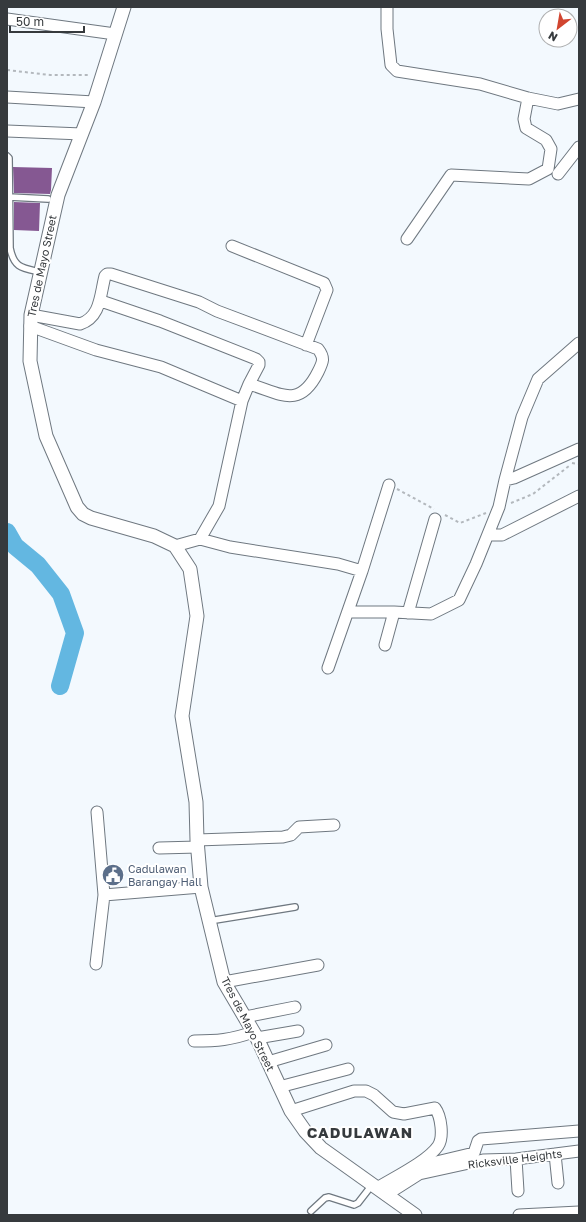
<svg xmlns="http://www.w3.org/2000/svg" width="586" height="1222" viewBox="0 0 586 1222" font-family="'Golos Text',sans-serif">
	<style>
		.lines { fill: none; stroke-linecap: round; stroke-linejoin: round }
		.river { stroke: #63b7e1; stroke-width: 18 }
		.building { fill: #855892 }
		.service-casing { stroke: #6f7880; stroke-width: 8 }
		.minor-casing { stroke: #6f7880; stroke-width: 13 }
		.tertiary-casing { stroke: #6f7880; stroke-width: 15 }
		.path { stroke: #b3b8bd; stroke-width: 2; stroke-dasharray: 3 3; stroke-linecap: butt }
		.service { stroke: #fff; stroke-width: 5.5 }
		.minor { stroke: #fff; stroke-width: 11 }
		.tertiary { stroke: #fff; stroke-width: 13 }
		.labels { text-anchor: middle; stroke-width: 4; stroke-linejoin: round; paint-order: stroke }
		.street-label { font-size: 11px; fill: #363a3d; stroke: #fff }
		.service-label { font-size: 11px; fill: #4e5e75; stroke: #fff; text-anchor: start }
		.district-label { font-size: 15px; font-weight: bold; letter-spacing: 1px; fill: #363a3d; stroke: #fff }
	</style>
	<rect width="100%" height="100%" fill="#f3f9fe"/>
	<g class="lines">
		<path class="river" d="M7,532L15,546L38,565L61,594L75,633L60,686"/>
	</g>
	<path class="building" d="M13,167L52,168L51,190L50,194L14,193Z
		M14,202L40,203L39,231L14,230Z
		M109,868H118V883H110Z"/>
	<g class="lines">
		<g class="service-casing">
			<path id="service" d="M7,156L9,158L10,248C14,268 22,268 40,272
				M9,197L48,199
				M209,921L295,907
				M311,1211L325,1198L329,1197L354,1205L358,1203L372,1185"/>
		</g>
		<g class="minor-casing">
			<path id="minor" d="M387,7V29L391,65L397,71L480,84L528,98L558,104L579,99
				M7,19L115,34
				M7,97L94,102
				M7,131L82,134
				M558,174L579,147
				M407,239L451,175L529,179L548,169L551,149L546,140L526,128L524,119L528,98
				M232,246L324,283L327,290L306,345
				M101,301L160,321L256,359L259,362V365L249,384
				M31,315L80,324C101,317 100,295 105,276L107,274H111L199,302L217,311L318,349C325,358 323,362 318,372C299,410 280,393 249,384L242,401L219,506L200,539
				M30,326L96,350L161,367L242,401
				M505,480L514,478L579,449
				M488,535H502L579,496
				M175,546L200,539L230,547L338,564L362,571
				M348,612H394L431,614L459,600L476,564L499,507L505,480L522,417L538,379L579,343
				M408,613L435,519
				M385,645L394,612
				M328,668L362,571L389,485
				M197,840L283,837L291,835L299,827L334,825
				M159,848L198,847
				M104,895L201,887
				M96,964L104,895L97,812
				M224,982L318,965
				M245,1017L295,1007
				M257,1038L298,1031
				M194,1041C217,1041 231,1040 253,1032
				M268,1062L326,1045
				M279,1087L348,1069
				M291,1111L354,1091H366L374,1095L393,1112L404,1114L435,1108C441,1116 444,1137 438,1146C428,1161 393,1178 377,1188
				M555,1154L558,1183
				M516,1159L518,1191
				M417,1168L432,1163L474,1153L478,1141L481,1139L579,1131
				M386,1195L419,1174L483,1160L516,1159L579,1151
				M519,1215L579,1212"/>
		</g>
		<g class="tertiary-casing">
			<path id="tertiary" d="M124,7L94,102L58,195L31,315L30,361L46,436L77,507L83,514L91,518L154,536L175,546L190,569L197,616L182,716L196,802L197,840L201,887L224,982L257,1038L291,1111L305,1131L321,1148L415,1215"/>
		</g>
		<path class="path" d="M7,70L50,75H90
			M572,463L579,464
			M397,489L434,509
			M511,503L533,494L569,466
			M445,515L460,523L486,513"/>
		<use href="#service" class="service"/>
		<use href="#minor" class="minor"/>
		<use href="#tertiary" class="tertiary"/>
	</g>
	<defs>
		<g id="civic-disc" transform="scale(1.15)"><circle r="9.5" fill="#5c6f8a" stroke="#fff"/><path d="M-.6-6.5H3V-4.5H.6V-3L4-1V1h2V6H-6V1h2V-1L-.6-3ZM-1.2 2.5V6h2.4V2.5Z" fill="#fff"/></g>
	</defs>
	<g fill-rule="evenodd">
		<use href="#civic-disc" x="113" y="875"/>
	</g>
	<g class="labels">
		<g class="street-label">
			<text transform="translate(42 266) rotate(-78)" y="4">Tres de Mayo Street</text>
			<text transform="translate(248 1024) rotate(63)" y="4">Tres de Mayo Street</text>
			<text transform="translate(515 1159) rotate(-7)" y="4">Ricksville Heights</text>
		</g>
		<g class="service-label">
			<text x="128" y="873">Cadulawan<tspan x="128" dy="13">Barangay Hall</tspan></text>
		</g>
		<g class="district-label">
			<text x="360" y="1138">CADULAWAN</text>
		</g>
	</g>
	<rect width="586" height="1222" fill="none" stroke="#363a3d" stroke-width="16"/>
	<g transform="translate(558 28) rotate(211)"><circle r="19" fill="#ffffff" stroke="#afb0b1"/>
	<path d="M0-3L7 15L0 10L-7 15Z" fill="#d14530"/>
	<text y="-6" font-size="11" font-weight="bold" text-anchor="middle" fill="#363a3d">N</text>
	</g>
	<path d="M10 26v6h74v-6" fill="none" stroke="#363a3d" stroke-width="2"/>
	<text x="16" y="26" font-size="12" fill="#363a3d" stroke="#ffffff" stroke-width="3" paint-order="stroke">50 m</text>
</svg>
